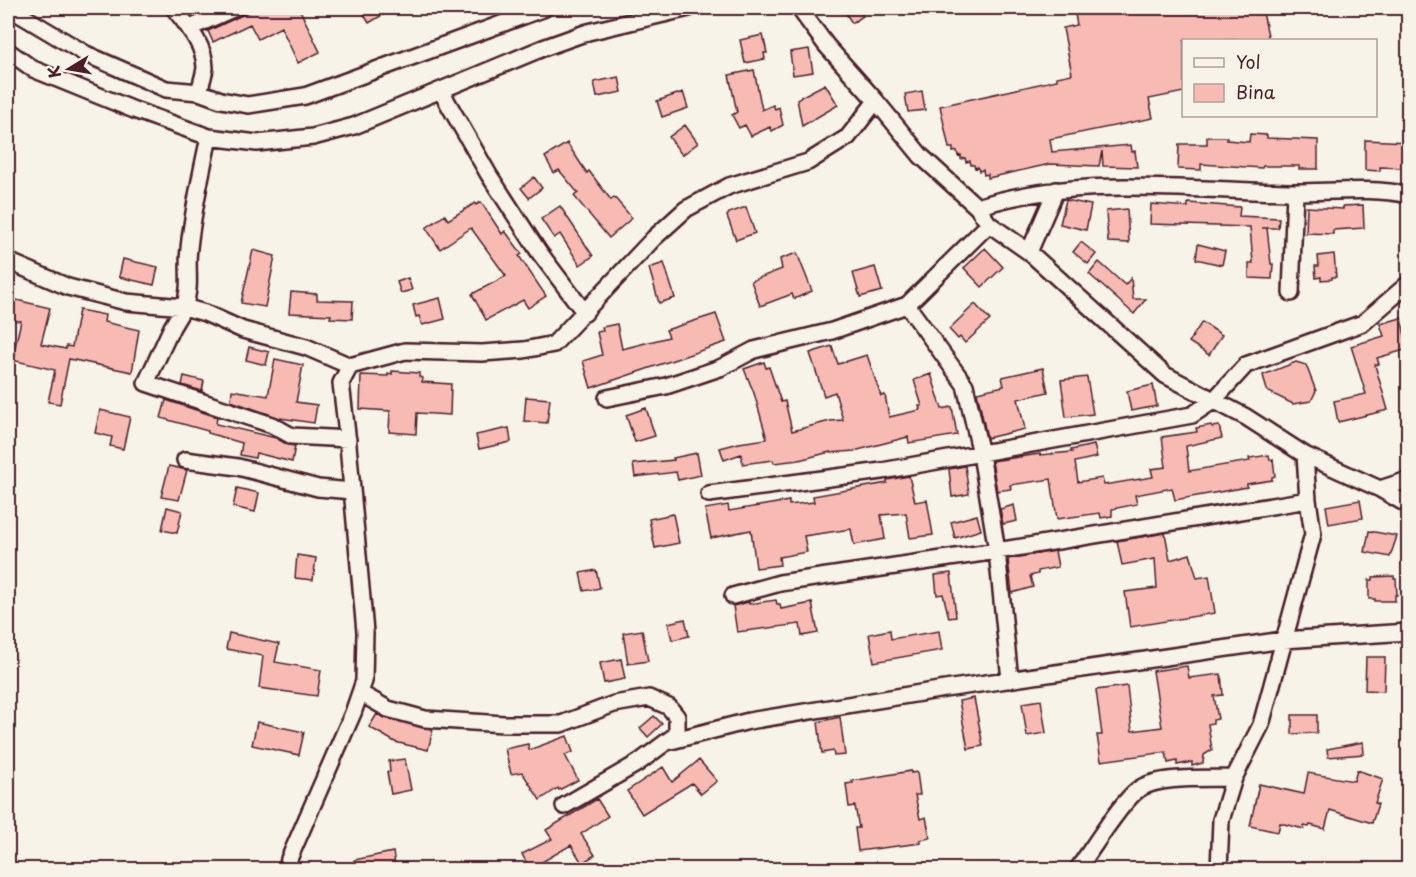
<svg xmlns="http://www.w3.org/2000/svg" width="1416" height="877" viewBox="0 0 1416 877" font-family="'Playpen Sans',sans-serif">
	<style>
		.building { fill: #f7bbb4; stroke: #4a1f2b; stroke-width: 1.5 }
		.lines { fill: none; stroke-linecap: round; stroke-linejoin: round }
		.minor-casing { stroke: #4a1f2b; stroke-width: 20 }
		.minor { stroke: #f7f3e8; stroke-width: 15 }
	</style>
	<rect width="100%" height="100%" fill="#f7f3e8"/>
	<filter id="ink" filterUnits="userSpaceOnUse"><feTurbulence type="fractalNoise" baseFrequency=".0167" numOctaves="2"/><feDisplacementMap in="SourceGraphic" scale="12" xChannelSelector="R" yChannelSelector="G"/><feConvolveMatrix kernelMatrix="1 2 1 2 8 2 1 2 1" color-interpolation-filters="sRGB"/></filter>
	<g filter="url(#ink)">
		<path class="building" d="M257,8H299L320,52L298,63L281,27L258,39L250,24L213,42L208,31Z
			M360,8H394L369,23Z
			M852,8H858L863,16L852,23L845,12Z
			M1080,8H1262L1269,40H1184V92L1149,99L1153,118L1050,139L1052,152L1131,145L1132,152L1135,151L1137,167L1103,166L1102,151L1099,166L1050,164L988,178V174L984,175L983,170L979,171L978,167L975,168L974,165H971L970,161L966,162L965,158L961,159V155L958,156L957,151L953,152V148H949L940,106L1057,80V77L1072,74L1063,28L1077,25L1074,9Z
			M763,35L767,53H764L765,59L745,63L740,40Z
			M809,49L813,72L793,75L790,52Z
			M754,70L762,110L773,105L775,109L779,107L783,125L772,131L770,127L751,136L745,125L739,128L732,115L737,112L729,75Z
			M619,77L622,92L597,97L594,82Z
			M825,84L838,105L802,126L797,99Z
			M922,91L925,110L908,112L905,94Z
			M683,92L688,108L662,117L657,101Z
			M685,125L698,143L682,155L669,137Z
			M1250,134L1267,135V138L1318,140V169H1299V166H1263L1262,168L1201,164V170L1178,169L1179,144H1207V137H1227V140L1249,142Z
			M1365,140L1408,142V168L1380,167V171L1365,170Z
			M567,143L587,173L589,171L611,200L614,197L632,218L609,238L574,196L578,193L559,170L554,173L545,157Z
			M534,177L542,188L529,198L521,188Z
			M1066,200L1091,205L1086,230L1060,224Z
			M481,202L502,234L505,231L522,254L519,256L546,296L528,308L523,300L486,320L472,294L506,276L471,228L440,249L426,228L445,215L448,220L475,203L476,205Z
			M1188,203L1240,207L1239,216L1279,218L1278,228H1262H1267L1271,264H1273L1272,279L1249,278V263H1253L1250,227L1150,224L1151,204L1188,207Z
			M1363,205L1364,228L1333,230V234L1306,233L1307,207L1343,209V206Z
			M560,206L593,256L580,265L560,234L554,238L541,219Z
			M746,207L755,233L736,240L727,216L729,213Z
			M1127,209L1129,243L1108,242L1106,211Z
			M1081,242L1096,254L1088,264L1073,252Z
			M1198,244L1225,251L1222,265L1196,259Z
			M985,248L1003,267L982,287L964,268Z
			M253,250L275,256L265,307L241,303Z
			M797,253L812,291L794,299L792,294L760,306L751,281L782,269L780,259Z
			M1334,254L1336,277H1332V279L1321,280V277L1316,278L1315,266H1319L1318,256Z
			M123,259L158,267L154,285L119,277Z
			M1099,262L1125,285L1131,278L1133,299H1146L1134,314L1089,274Z
			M664,263L675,298L659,303L649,268Z
			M875,267L882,291L860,297L853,273Z
			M408,278L412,290L401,293L397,282Z
			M291,292L317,294V300L353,301L352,319L330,318L331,315L289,313Z
			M8,298L50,308L41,344L66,349V346L72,347L79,310L105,315L104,322L139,330L132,372L69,359L60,404L48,402L55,370L12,360L21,321L8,320Z
			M440,298L445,319L422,325L419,316L416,317L413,305Z
			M975,304L990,320L965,343L960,337L958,339L949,329Z
			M716,314L726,342L591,388L583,361L602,355L597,332L603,331L602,327L617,324L622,349L669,337L666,330Z
			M1401,318L1408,349L1377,358L1379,364L1375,365L1388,410L1338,422L1334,401L1366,394L1351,346L1384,336L1380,324Z
			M1202,322L1222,335L1209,355L1189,342Z
			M832,346L838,364L867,355L881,396L885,395L889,417L920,410L919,406H922L914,380L931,374L942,409L952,407L957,435L909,443L908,437L854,451L830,453V452L799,460L774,463L773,460L743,464L741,454L724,460L720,448L739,443L767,439L754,393L744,369L764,362L766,368L769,367L781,402L785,401L792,431L830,421L843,420L835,392L824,396L810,353Z
			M249,347L269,352L266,365L246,360Z
			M275,359L303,365L296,402L317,405L314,423L280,418L231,401L232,390L268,396Z
			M1296,362L1306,365L1316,391L1311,401L1293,404L1267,391L1263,375Z
			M1043,368L1048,392L1018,399L1025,429L987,438L977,392L1004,386L1002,377Z
			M392,371L419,373V377L423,378L422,382L451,384L450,415L417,413L416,434L389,432L390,411L360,409L361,375L388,376V373L392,374Z
			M184,376L204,381L202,391L182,385Z
			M1087,377L1093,414L1066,417L1061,380Z
			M1153,385L1157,406L1131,411L1127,391Z
			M526,397L550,399L547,423L524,421Z
			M166,400L217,417L216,424L276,438L288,445L295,446L292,462L256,453L255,458L240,455L242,443L208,433V431L161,418Z
			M646,408L655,436L635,442L626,415Z
			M100,410L130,417L123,449L110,446L112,437L95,433Z
			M1211,425L1212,427L1219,426L1222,438L1186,446L1189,471L1250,461L1249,458L1269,455L1270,460L1273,459L1275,476L1272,477V480L1247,484V487L1175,500L1172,488L1135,495L1137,504L1112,509V516L1101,518L1100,513L1057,519L1051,479L1010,485L1011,489L997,491L992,461L1040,454V455L1072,452L1071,450L1094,445L1097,457L1075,462L1078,482L1102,478L1104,485L1153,477L1151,469L1166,467L1162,437L1197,432L1196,428Z
			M509,428L511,442L479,449L476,435Z
			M697,453L701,475L678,480L676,472L635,477L633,464L674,460L673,458Z
			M169,466L187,470L179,500L161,497Z
			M965,466L969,494L952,497L949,469Z
			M909,476L915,502L927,500L933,535L910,538L906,513L881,515L885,539L854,545L851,529L804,536L807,552L779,557L780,565L756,568L751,530L711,538L705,509L728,505L729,511L789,501V505L814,502L813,496L887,483V480Z
			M237,488L259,493L255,512L233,507Z
			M1360,500L1363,518L1329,524L1326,506Z
			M1014,505L1017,521L1003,524L1000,509Z
			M167,507L182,511L177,533L162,530Z
			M673,514L679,543L655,548L649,519Z
			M977,515L981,530L955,538L951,522Z
			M1369,531L1397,536L1390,557L1365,552Z
			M1165,533L1170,560L1190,554L1197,578L1209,576L1215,613L1130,627L1125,592L1157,588L1155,559L1122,565L1117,541Z
			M1055,551L1058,567L1038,571V574L1030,576L1033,587L1012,593L1008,559Z
			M297,555L316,558L313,580L295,578Z
			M596,570L600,588L584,591L580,573Z
			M951,573L956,617L949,618L943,594L937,595L935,575Z
			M1394,576V579H1396L1397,595H1395V601H1375V599H1369V580H1373V577Z
			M776,600L777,604H780L781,609L812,603L818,633L802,636L800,624L737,632L733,606L749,602V604Z
			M685,619L689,636L672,640L668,623Z
			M642,630L648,661L628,664L623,633Z
			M890,630L891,639L939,631L942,650L874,662L869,634Z
			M229,633L279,644L275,662L321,670L317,696L259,688L263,656L226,649Z
			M1366,657H1385L1384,691L1365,690Z
			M621,659L625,679L604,683L600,663Z
			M1187,666L1189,678L1221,674L1223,695L1214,696L1218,719L1213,720V723L1208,724L1212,750L1204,755L1203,763L1192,766V762L1177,765V761L1168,763L1166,752L1101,761L1097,735H1102L1096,690L1127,686L1132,731L1162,727L1153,671Z
			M974,698L983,746L968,749L959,701Z
			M1041,700L1046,733L1027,736L1022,703Z
			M377,714L385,718L433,729L428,750L395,742L369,727Z
			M1292,715H1317V733L1292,734Z
			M654,716L662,724L648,737L640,728Z
			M840,717L845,755L834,756L833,751L822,753L818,722Z
			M257,722L304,732L299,755L252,745Z
			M567,736L573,752L565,755L578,780L559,790L558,788L540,800L522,772L511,774L505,749L528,744L529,750Z
			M1363,742L1364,754L1328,757L1327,749Z
			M405,759L411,790L391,794L387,772H390L389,761Z
			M699,760L717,781L701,794L692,783L642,814L627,791L663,767L672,782Z
			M1357,770L1383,779L1375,803L1378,804L1372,823L1330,810L1325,829L1310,825L1309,827L1304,826V829L1280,823L1278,832L1250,826L1259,784L1304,794L1308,773L1354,781Z
			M911,771V773L917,772L920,795H915L920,819L926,817L930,838L920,840L921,843L858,851L855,828H859L855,806L849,807L846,784L853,783L852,781Z
			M597,799L608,816L581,834L595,855L582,863L571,845L530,869L522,854L552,839L546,830Z
			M393,852L396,870H356L354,860Z"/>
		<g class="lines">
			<g class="minor-casing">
				<path id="minor" d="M9,8L86,54L166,89L199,92L221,100L248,105L305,96L545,8
					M174,8C186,24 205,45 205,68C204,75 201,84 199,92
					M799,8L826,45L876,101L921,156L977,207L989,224L1029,252L1165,375L1246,417L1305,455L1380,489L1408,505
					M190,28L235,8
					M8,51L33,69L134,110L209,137L257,143L313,137L354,126L543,48L588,32L689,8
					M441,91L489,175L539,252L585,313
					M209,137C201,174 193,210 189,248C186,270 192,286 184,307L205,313L243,330L306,347L350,366
					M977,207C1079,174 1189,191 1295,192C1332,192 1372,187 1408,195
					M1029,252L1056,190
					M8,261L68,287L126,302L184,307L172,327L146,383L272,425L292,436L348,439
					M1291,293L1295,192
					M907,305L965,385L981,454L997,551L1010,680
					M607,398L666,386L720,368L754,350L832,331L907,305L989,224
					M185,460L238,467L318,488L352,491
					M1380,489L1408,480
					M709,494L882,471L1192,415L1213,401L1246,365L1363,323L1408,284
					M733,596L780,583L997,551L1308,500
					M360,693L388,709L425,719L504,724H561L614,704L649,698L669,707L677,717V734L638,763L564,806
					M667,742L749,721L945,689L1283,640L1408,632
					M287,870L289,859L353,713L364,681L365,632L347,434L341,383L350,366L405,351L482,353L524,350L554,344L654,238L686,209L729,186L808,162L848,137L876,101
					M1077,870C1091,851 1122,800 1139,789C1159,775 1209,779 1234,778
					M1219,870L1221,820L1234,778L1261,725L1313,534L1308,500L1305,455"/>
			</g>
			<use href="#minor" class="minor"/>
		</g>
	</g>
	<rect width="1416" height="877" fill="none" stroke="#f7f3e8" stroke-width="30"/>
	<rect x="15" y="15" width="1386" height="847" fill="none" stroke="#4a1f2b" stroke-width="2" filter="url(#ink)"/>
	<rect x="1182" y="39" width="195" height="78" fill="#f7f3e8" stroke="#b29e9c" stroke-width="1.5"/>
	<rect x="1194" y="58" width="30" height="9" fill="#f7f3e8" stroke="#b29e9c" stroke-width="1.5"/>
	<text x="1236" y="69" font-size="18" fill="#4a1f2b">Yol</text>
	<rect x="1194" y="84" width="30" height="18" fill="#f7bbb4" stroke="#b29e9c" stroke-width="1.5"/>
	<text x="1236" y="99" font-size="18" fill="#4a1f2b">Bina</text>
	<g transform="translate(69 69) rotate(259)" stroke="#f7f3e8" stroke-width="4.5" paint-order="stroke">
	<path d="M0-4.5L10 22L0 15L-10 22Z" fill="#4a1f2b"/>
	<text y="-9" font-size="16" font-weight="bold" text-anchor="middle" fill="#4a1f2b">K</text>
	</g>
</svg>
